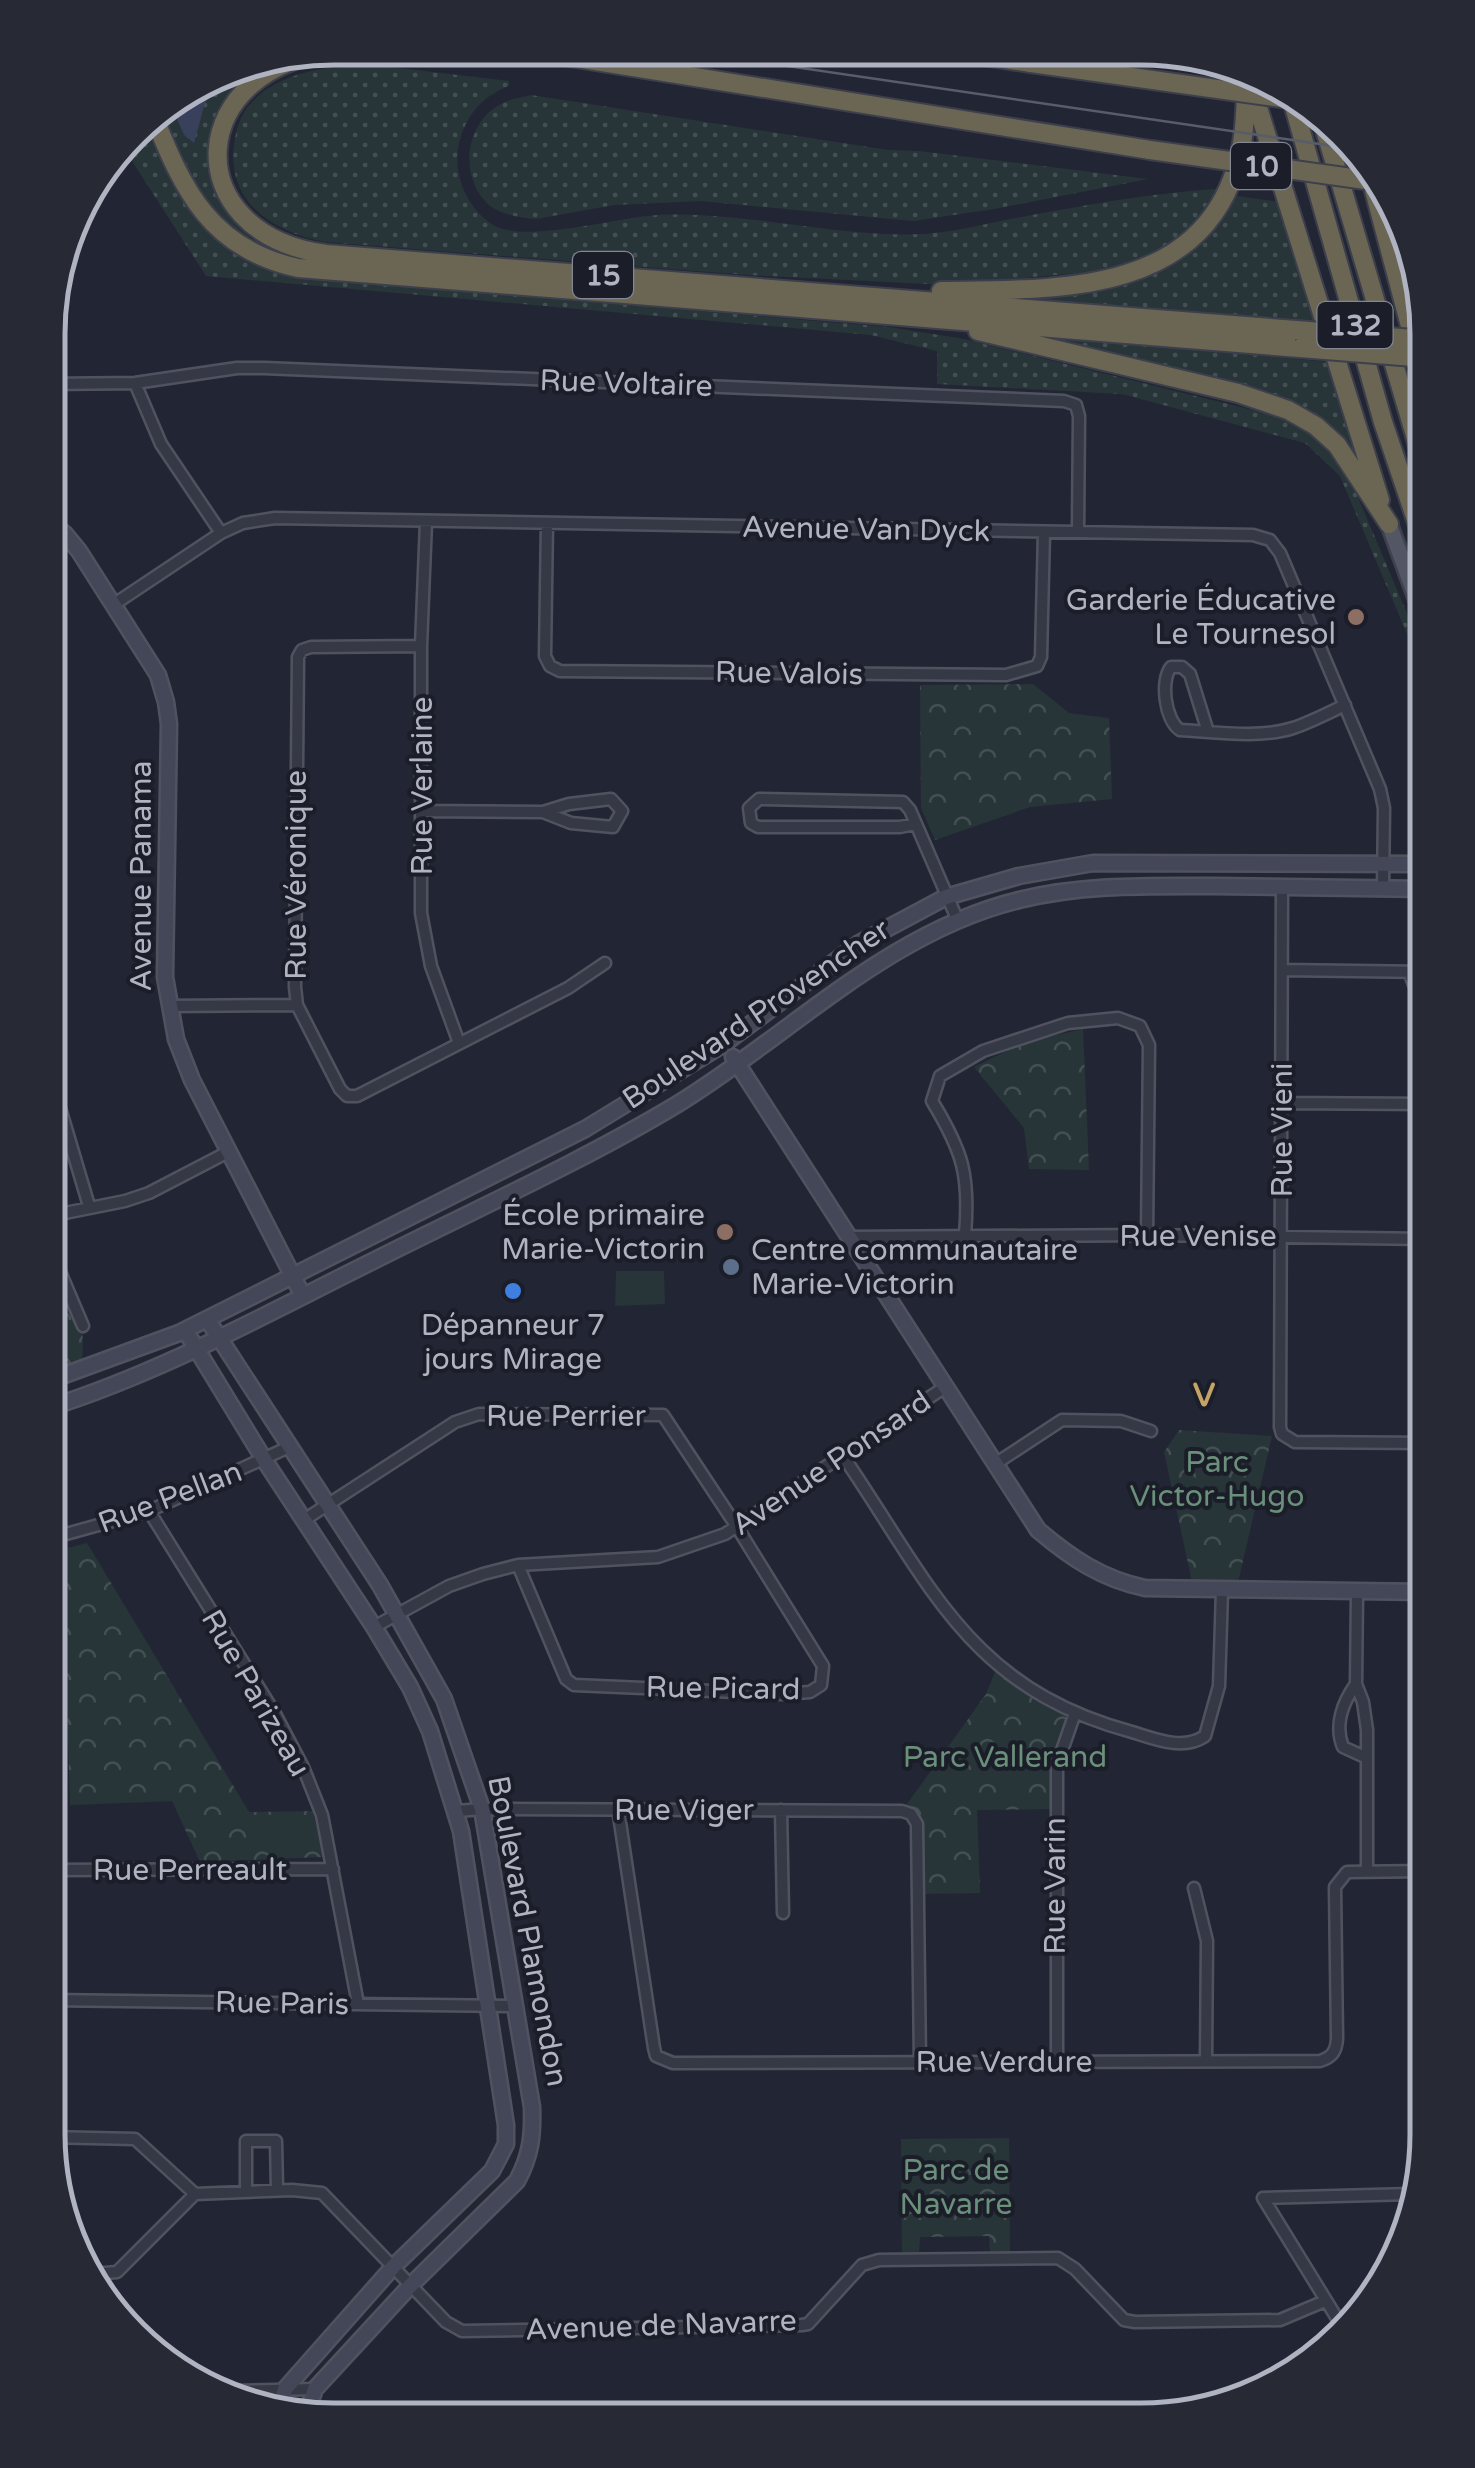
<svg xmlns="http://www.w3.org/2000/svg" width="1475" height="2468" viewBox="0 0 1475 2468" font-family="'Varela Round',sans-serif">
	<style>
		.grass { fill: url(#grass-dots) }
		.park { fill: url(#park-crowns) }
		.pitch { fill: #273438 }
		.water { fill: #39405b }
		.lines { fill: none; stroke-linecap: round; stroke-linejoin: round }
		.street-casing { stroke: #50535f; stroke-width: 15 }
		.secondary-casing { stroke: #50535f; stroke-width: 19 }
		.primary-casing { stroke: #3f424e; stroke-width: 20 }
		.highway-casing { stroke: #3d404c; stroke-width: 22 }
		.street { stroke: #353845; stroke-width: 10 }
		.secondary { stroke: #444757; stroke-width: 14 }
		.primary { stroke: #535765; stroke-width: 15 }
		.highway { stroke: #6a6653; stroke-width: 18 }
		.tram { stroke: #585c6b; stroke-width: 2.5 }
		.highway-bridge-casing { stroke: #3d404c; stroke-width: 22; stroke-linecap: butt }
		.highway-bridge { stroke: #6a6653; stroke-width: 18 }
		.education-dot { fill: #8d6e63; stroke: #1b1e29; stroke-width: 4 }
		.service-dot { fill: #5c6f8a; stroke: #1b1e29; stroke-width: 4 }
		.shop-dot { fill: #3f7fe0; stroke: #1b1e29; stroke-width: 4 }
		.labels { text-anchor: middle; stroke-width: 8; stroke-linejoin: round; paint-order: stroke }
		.shield { fill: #1b1e29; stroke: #838693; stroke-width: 2.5 }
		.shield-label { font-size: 28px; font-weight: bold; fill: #b0b3c1 }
		.street-label { font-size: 30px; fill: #b0b3c1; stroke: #1b1e29 }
		.poi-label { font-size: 30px; fill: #b0b3c1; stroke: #1b1e29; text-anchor: end }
		.park-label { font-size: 30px; fill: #6a8f7a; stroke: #1b1e29 }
		.neighbourhood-label { font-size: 32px; font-weight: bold; fill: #c5a367; stroke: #1b1e29 }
		.rim { fill: none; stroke: #b0b3c1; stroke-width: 5 }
	</style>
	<defs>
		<pattern id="grass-dots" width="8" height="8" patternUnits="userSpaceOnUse" patternTransform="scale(2.5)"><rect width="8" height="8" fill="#273438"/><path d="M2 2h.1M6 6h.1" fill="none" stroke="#444f53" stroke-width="1.8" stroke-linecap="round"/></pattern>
		<pattern id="park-crowns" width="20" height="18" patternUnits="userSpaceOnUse" patternTransform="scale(2.5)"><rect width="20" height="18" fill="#273438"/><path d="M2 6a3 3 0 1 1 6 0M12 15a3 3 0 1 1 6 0" fill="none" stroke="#444f53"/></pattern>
	</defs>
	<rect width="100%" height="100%" fill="#222634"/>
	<path class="grass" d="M273,60C203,99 189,182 250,237L247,243C200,210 182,160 159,110L225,69Z
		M345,66H382L509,81V86C484,95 468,113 460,139C451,171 465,207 493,225C526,244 617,217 658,215C747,211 834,238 923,234C956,232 989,223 1021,217C1086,205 1150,193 1217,189L1190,230L1147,258L1088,272L949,285L747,275L325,242C274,232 227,204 234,145C236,130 240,114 252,102C275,77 312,69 345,66Z
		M531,95L888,150L919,151L1148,179L994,209L913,221L701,201L614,205L536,219C520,218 496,214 485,201C457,170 468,115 508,101C515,98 524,97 531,95Z
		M146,118C161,159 185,221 224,245C244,257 267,267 288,277L889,327L964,339L1281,417C1310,431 1331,449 1349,476L1427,661V681L1340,476L1305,443L1122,394L937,384V351L871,335L206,276L123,147Z
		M1237,196L1280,202L1317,325L1019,302L1018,297C1120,294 1177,285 1237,196Z
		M1030,335L1329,362L1360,462L1357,463L1321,420Z"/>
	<path class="park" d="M1033,684L1069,713L1109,718L1112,799L1030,807L935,840L921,808L920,685Z
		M1083,1029L1089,1170L1029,1169L1024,1128L974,1067L1025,1042Z
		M49,1212L55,1215V1260L83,1326L82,1370L49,1376Z
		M1179,1430L1272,1436L1238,1582H1192L1164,1452Z
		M87,1543L249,1812L313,1811L323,1857L200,1862L172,1801L70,1805L65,1638H48V1553Z
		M997,1667L1075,1713L1061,1746L1054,1809L977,1810L980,1893L918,1894L917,1824L902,1811L986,1694Z
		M1009,2138L1010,2251L990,2252L989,2236L920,2237L919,2252H902L901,2139Z"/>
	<path class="pitch" d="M616,1271H664L665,1304L615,1306Z
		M258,1818H305V1843L258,1842Z"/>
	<path class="water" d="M222,71L205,103L194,143L184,135L170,103Z"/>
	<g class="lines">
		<g class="street-casing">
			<path id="street" d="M135,383L161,444L221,533
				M50,384L135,383L237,368H264L1064,401L1076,405L1079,416L1078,531
				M426,522L421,646V913L431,966L459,1043
				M547,523L545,656L550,666L560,671L1006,675L1037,666L1041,657L1044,532
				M113,605L221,533L243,523L275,518L1253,535L1270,540L1280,553L1380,789L1384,808L1383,888
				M421,646L311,647L302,650L298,657L295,987L297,1005L340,1089L347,1096H357L568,988L605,963
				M1208,732L1190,674L1182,667H1171C1160,681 1165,720 1180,730C1215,732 1259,739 1293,728C1311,722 1328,713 1345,705
				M423,811L543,812L569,804L611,799L622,811L613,827L571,823L543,812
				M915,824L900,827H758L751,823L749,808L759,799L903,802L910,810L958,921
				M1282,887L1280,1427L1282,1434L1295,1442L1427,1443
				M1283,970L1427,972
				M1409,972L1427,1017
				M169,1006L297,1005
				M49,1071L89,1206
				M1281,1103L1427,1104
				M965,1235C970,1175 963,1152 932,1101L940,1076L983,1051L1068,1023L1118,1018L1140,1026L1149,1045L1147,1235
				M850,1237L1147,1235L1427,1239
				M83,1326L55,1260V1215L125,1201L149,1193L228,1152
				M843,1456C930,1583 968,1688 1132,1732C1155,1739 1183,1751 1205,1736L1219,1686L1222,1591
				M995,1464L1062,1420L1121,1421L1151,1431
				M149,1511L274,1712L303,1767L322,1815L358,2004
				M304,1520L455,1422L479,1414L663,1415L737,1527L823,1666L821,1685L810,1692L782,1694L574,1685L566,1679L518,1565
				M48,1539L149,1511L289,1447
				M1425,1592L1426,1443
				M1357,1593L1356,1684L1363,1702L1367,1730V1871
				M374,1627L449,1586L483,1574L518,1565L658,1557L725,1534L945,1387
				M1356,1684C1343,1702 1334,1725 1343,1747L1367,1758
				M618,1809L654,2048L656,2056L673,2063L1320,2061C1332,2057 1336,2052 1337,2039L1335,1887L1347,1872L1427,1871
				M781,1810L783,1913
				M457,1811L482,1809L902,1811L911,1814L917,1824L920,2062
				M48,1870L333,1869
				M1194,1888L1207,1941L1206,2061
				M48,2000L515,2006
				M1057,2062V1765L1075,1713
				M48,2137L135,2139L195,2194
				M246,2191V2141H276L277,2190
				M93,2274L117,2272L195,2194L292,2190L322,2193L446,2322L462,2331L802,2325L808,2324L862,2265L879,2260L1058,2258L1075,2269L1124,2320L1135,2322L1280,2320L1325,2301
				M1343,2328L1263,2198L1411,2194
				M231,2391L315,2389"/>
		</g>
		<g class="secondary-casing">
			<path id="secondary" d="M50,523L65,534L79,551L158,675L166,702L169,724L165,977L176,1039L192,1080L303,1296
				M733,1057L1038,1530C1071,1558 1102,1579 1145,1588L1427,1592
				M207,1319L380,1585L444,1699L482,1809L532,2107C533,2135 531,2155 517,2181L411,2285L315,2389L305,2418
				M185,1330L265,1461L374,1627L410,1687L430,1731L461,1831L506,2125V2144L492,2171L393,2267L285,2389L279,2411
				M48,1381L179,1333L585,1129L724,1044L858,944L946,897L1019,876L1093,863L1427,864
				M48,1408C162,1372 266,1314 373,1261C474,1210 579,1163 676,1105C789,1036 887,932 1019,900C1083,884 1149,886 1215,886C1286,887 1357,888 1427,889"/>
		</g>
		<g class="primary-casing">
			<path id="primary" d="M1389,524L1427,627"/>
		</g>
		<g class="highway-casing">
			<path id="highway" d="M527,50L1150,150
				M951,51L1031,63
				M538,52L339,51C185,64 174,233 326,254L1296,330
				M1251,85L1380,500
				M1291,96L1383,422L1427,552
				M1320,113L1427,476
				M153,114C183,191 211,249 298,268L1300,348
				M1371,179L1427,390
				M941,291C1051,289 1196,297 1236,168C1246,138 1245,106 1247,76
				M978,331L1238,393L1288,410L1316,426L1337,445L1389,524"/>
		</g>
		<use href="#street" class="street"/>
		<use href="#secondary" class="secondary"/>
		<use href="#primary" class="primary"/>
		<use href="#highway" class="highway"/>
		<path class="tram" d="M679,50L1347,148"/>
		<g class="highway-bridge-casing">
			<path id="highway-bridge" d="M1031,63L1303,101
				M1150,150L1373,181
				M1296,330L1427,340
				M1300,348L1427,358"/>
		</g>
		<use href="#highway-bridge" class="highway-bridge"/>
	</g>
	<g class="education-dot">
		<circle cx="1356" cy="617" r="10"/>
		<circle cx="725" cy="1232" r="10"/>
	</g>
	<circle class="service-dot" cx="731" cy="1267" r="10"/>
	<circle class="shop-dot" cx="513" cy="1291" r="10"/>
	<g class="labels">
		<g class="shield">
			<rect x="1231" y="143" width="60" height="46" rx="8"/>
			<rect x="573" y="252" width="60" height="46" rx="8"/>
			<rect x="1317.5" y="302" width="75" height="46" rx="8"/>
		</g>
		<g class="shield-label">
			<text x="1261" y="176">10</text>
			<text x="603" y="285">15</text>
			<text x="1355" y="335">132</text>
		</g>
		<g class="street-label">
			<text transform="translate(626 383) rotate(2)" y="10">Rue Voltaire</text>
			<text transform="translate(866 529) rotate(1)" y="10">Avenue Van Dyck</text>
			<text transform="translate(789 673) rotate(1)" y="10">Rue Valois</text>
			<text transform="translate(422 786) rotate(-90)" y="10">Rue Verlaine</text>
			<text transform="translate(296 875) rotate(-90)" y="10">Rue Véronique</text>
			<text transform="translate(141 876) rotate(-90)" y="10">Avenue Panama</text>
			<text transform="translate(756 1014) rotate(-34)" y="10">Boulevard Provencher</text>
			<text transform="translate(1282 1130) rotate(-90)" y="10">Rue Vieni</text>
			<text x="1198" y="1246">Rue Venise</text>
			<text x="566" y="1426">Rue Perrier</text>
			<text transform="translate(831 1463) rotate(-34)" y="10">Avenue Ponsard</text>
			<text transform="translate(170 1497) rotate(-21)" y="10">Rue Pellan</text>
			<text transform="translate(723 1688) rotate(1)" y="10">Rue Picard</text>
			<text transform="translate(256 1693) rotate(60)" y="10">Rue Parizeau</text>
			<text x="684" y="1820">Rue Viger</text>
			<text x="190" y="1880">Rue Perreault</text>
			<text transform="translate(1055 1886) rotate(-90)" y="10">Rue Varin</text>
			<text transform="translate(528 1931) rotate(79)" y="10">Boulevard Plamondon</text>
			<text transform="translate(282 2003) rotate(1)" y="10">Rue Paris</text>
			<text x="1004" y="2072">Rue Verdure</text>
			<text transform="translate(661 2325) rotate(-2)" y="10">Avenue de Navarre</text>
		</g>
		<g class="poi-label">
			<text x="1336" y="610">Garderie Éducative<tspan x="1336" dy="34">Le Tournesol</tspan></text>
			<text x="705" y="1225">École primaire<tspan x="705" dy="34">Marie-Victorin</tspan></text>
			<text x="751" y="1260" text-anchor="start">Centre communautaire<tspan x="751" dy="34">Marie-Victorin</tspan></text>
			<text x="513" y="1335" text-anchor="middle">Dépanneur 7<tspan x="513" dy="34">jours Mirage</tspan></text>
		</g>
		<g class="park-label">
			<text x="1217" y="1472">Parc<tspan x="1217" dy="34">Victor-Hugo</tspan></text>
			<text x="1005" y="1767">Parc Vallerand</text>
			<text x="956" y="2180">Parc de<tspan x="956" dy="34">Navarre</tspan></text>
		</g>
		<g class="neighbourhood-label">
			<text x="1204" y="1406">V</text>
		</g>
	</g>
	<path d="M0 0H1475V2468H0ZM334 65H1141A269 269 0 0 1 1410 334V2134A269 269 0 0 1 1141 2403H334A269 269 0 0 1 65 2134V334A269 269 0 0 1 334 65Z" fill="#272a35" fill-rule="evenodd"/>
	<path class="rim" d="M334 65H1141A269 269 0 0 1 1410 334V2134A269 269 0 0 1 1141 2403H334A269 269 0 0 1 65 2134V334A269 269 0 0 1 334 65Z"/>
</svg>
